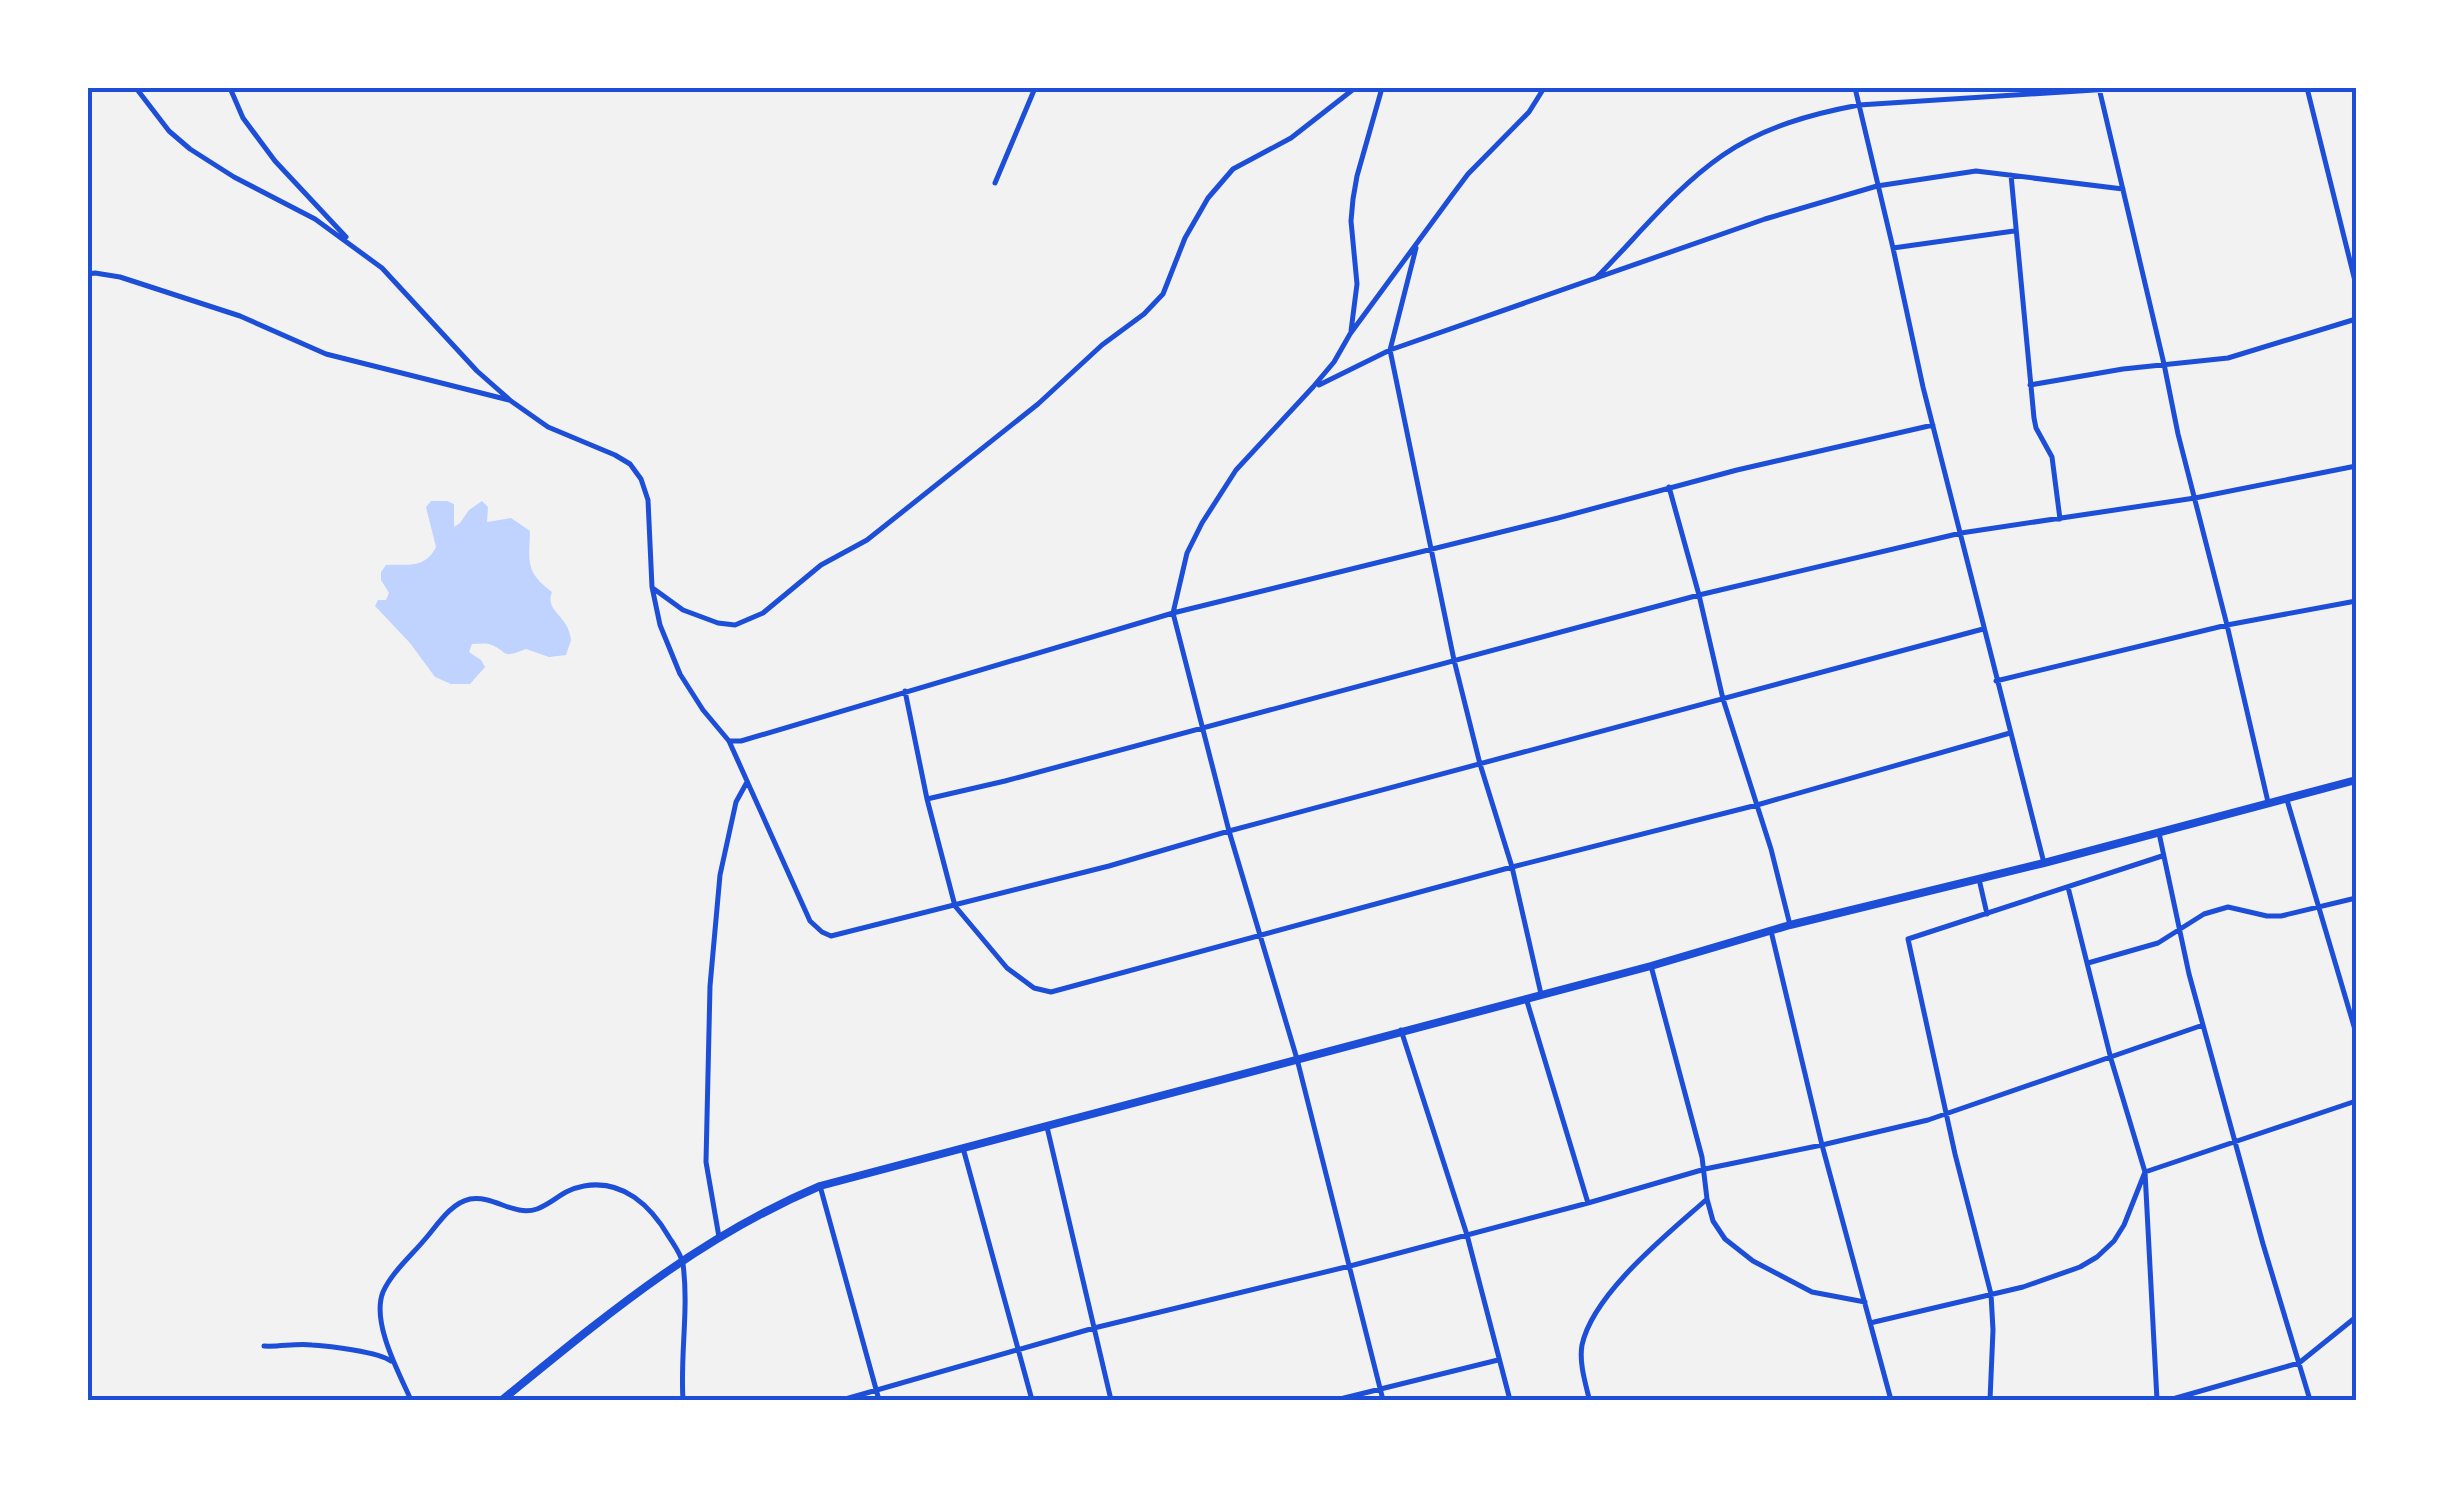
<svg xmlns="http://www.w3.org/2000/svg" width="2444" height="1488" viewBox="0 0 2444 1488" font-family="'DM Sans',sans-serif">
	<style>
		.water { fill: #bfd3fe }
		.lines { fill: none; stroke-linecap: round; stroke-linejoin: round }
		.minor { stroke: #1d4ed8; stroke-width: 5 }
		.primary { stroke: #1d4ed8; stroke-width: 8 }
		.neatline { fill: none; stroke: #1d4ed8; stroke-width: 4 }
	</style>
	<rect width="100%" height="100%" fill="#f2f2f2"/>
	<path class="water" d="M431,501H447L454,504V527L460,523L469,510L482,501L488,507L487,522L511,518L530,531C529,562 525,572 552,592C546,608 559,612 566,625C569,629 570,635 571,640L566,655L549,657L526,649C498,660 510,651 489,644C484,643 478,644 472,644L469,652L481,660L485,667L470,684H451L435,677L410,643L375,606L378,600H386L389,593L381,580V572L386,565C408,564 425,569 436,547L426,507Z"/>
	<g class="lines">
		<path class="minor" d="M136,88L169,131L190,149L234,177L315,219L382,268L477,371L511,401L548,427L615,455L630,464L641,479L648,500L652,587L660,625L680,674L703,710L729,741L810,921L822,932L831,936L1109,866L1229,831L1983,629
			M230,88L243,118L275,161L346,237
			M1855,88L1893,248L1923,387L2044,863
			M2099,88L2164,364L2178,434L2227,625L2268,802
			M2307,88L2356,285
			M2011,175L2034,418L2036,428L2052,457L2060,519
			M995,183L1035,88
			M1416,248L1390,350L1454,660L1480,764L1512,867L1541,994
			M1893,248L2014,231
			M88,274L95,273L120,277L240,316L326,354L509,400
			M1596,278C1637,237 1675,188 1723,155C1764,127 1811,114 1859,105L2126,88
			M1351,331L1357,284L1351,221L1353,199L1357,176L1382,88
			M1319,385L1390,350L1765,219L1877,186L1976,171L2123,189
			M2030,385L2123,369L2228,358L2356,319
			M1669,487L1699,595L1723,699L1771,849L1790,925
			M654,589L683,610L718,623L735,625L763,613L821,565L867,540L1038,404L1102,345L1144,314L1163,294L1185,238L1208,198L1233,169L1291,138L1355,88
			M1996,681L2227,625L2356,601
			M905,691L927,799L1005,781L1699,595L1961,533L2195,498L2356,466
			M729,741H741L1173,613L1558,518L1737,470L1933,425
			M927,799L955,906L1007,968L1034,988L1051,992L1512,867L1757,805L2010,733
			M2287,800L2356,1033
			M2159,833L2189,974L2263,1244L2310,1400
			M1979,879L1987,914
			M1771,931L1822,1145L1891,1400
			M2088,963L2158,943L2204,914L2228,907L2267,916H2281L2356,898
			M1526,998L1588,1203
			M1401,1030L1467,1235L1510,1400
			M1047,1127L1111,1400
			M963,1148L1032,1400
			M820,1186L879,1400
			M1707,1199L1713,1221L1725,1239L1753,1261L1812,1292L1865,1302
			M719,1237L706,1162L710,986L720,875L736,802L747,782
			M1870,1323L2023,1287L2080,1267L2097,1257L2114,1241L2124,1225L2145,1172L2111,1059L2068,887
			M264,1346C280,1347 297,1343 312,1345C329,1346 379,1352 391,1361
			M1589,1398C1585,1382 1579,1362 1582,1345C1593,1293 1669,1233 1707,1199L1702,1157L1651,966
			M411,1400C399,1373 371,1322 383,1292C392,1272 412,1255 426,1238C438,1224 451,1203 470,1199C494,1195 514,1217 537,1209C555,1202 562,1190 584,1186C623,1179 651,1206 669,1237C674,1245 681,1254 683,1264C689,1309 680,1355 683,1400
			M842,1400L1094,1328L1350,1266L1588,1203L1705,1169L1822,1145L1928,1120L2203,1025
			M1336,1400L1498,1360
			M1383,1400L1297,1059L1229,831L1173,613L1187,553L1202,523L1236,470L1313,387L1334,362L1350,334L1453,194L1468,174L1529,112L1544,88
			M1990,1400L1993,1330L1991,1294L1955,1154L1908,939L2162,856
			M2157,1400L2145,1172L2356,1101
			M2169,1400L2299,1363L2356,1317"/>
		<path class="primary" d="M502,1400C604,1317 697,1238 820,1186L1651,966L1790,925L2044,863L2356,780"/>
	</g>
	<rect width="2444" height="1488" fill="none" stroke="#ffffff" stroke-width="180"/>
	<rect x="90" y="90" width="2264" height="1308" class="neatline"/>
</svg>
